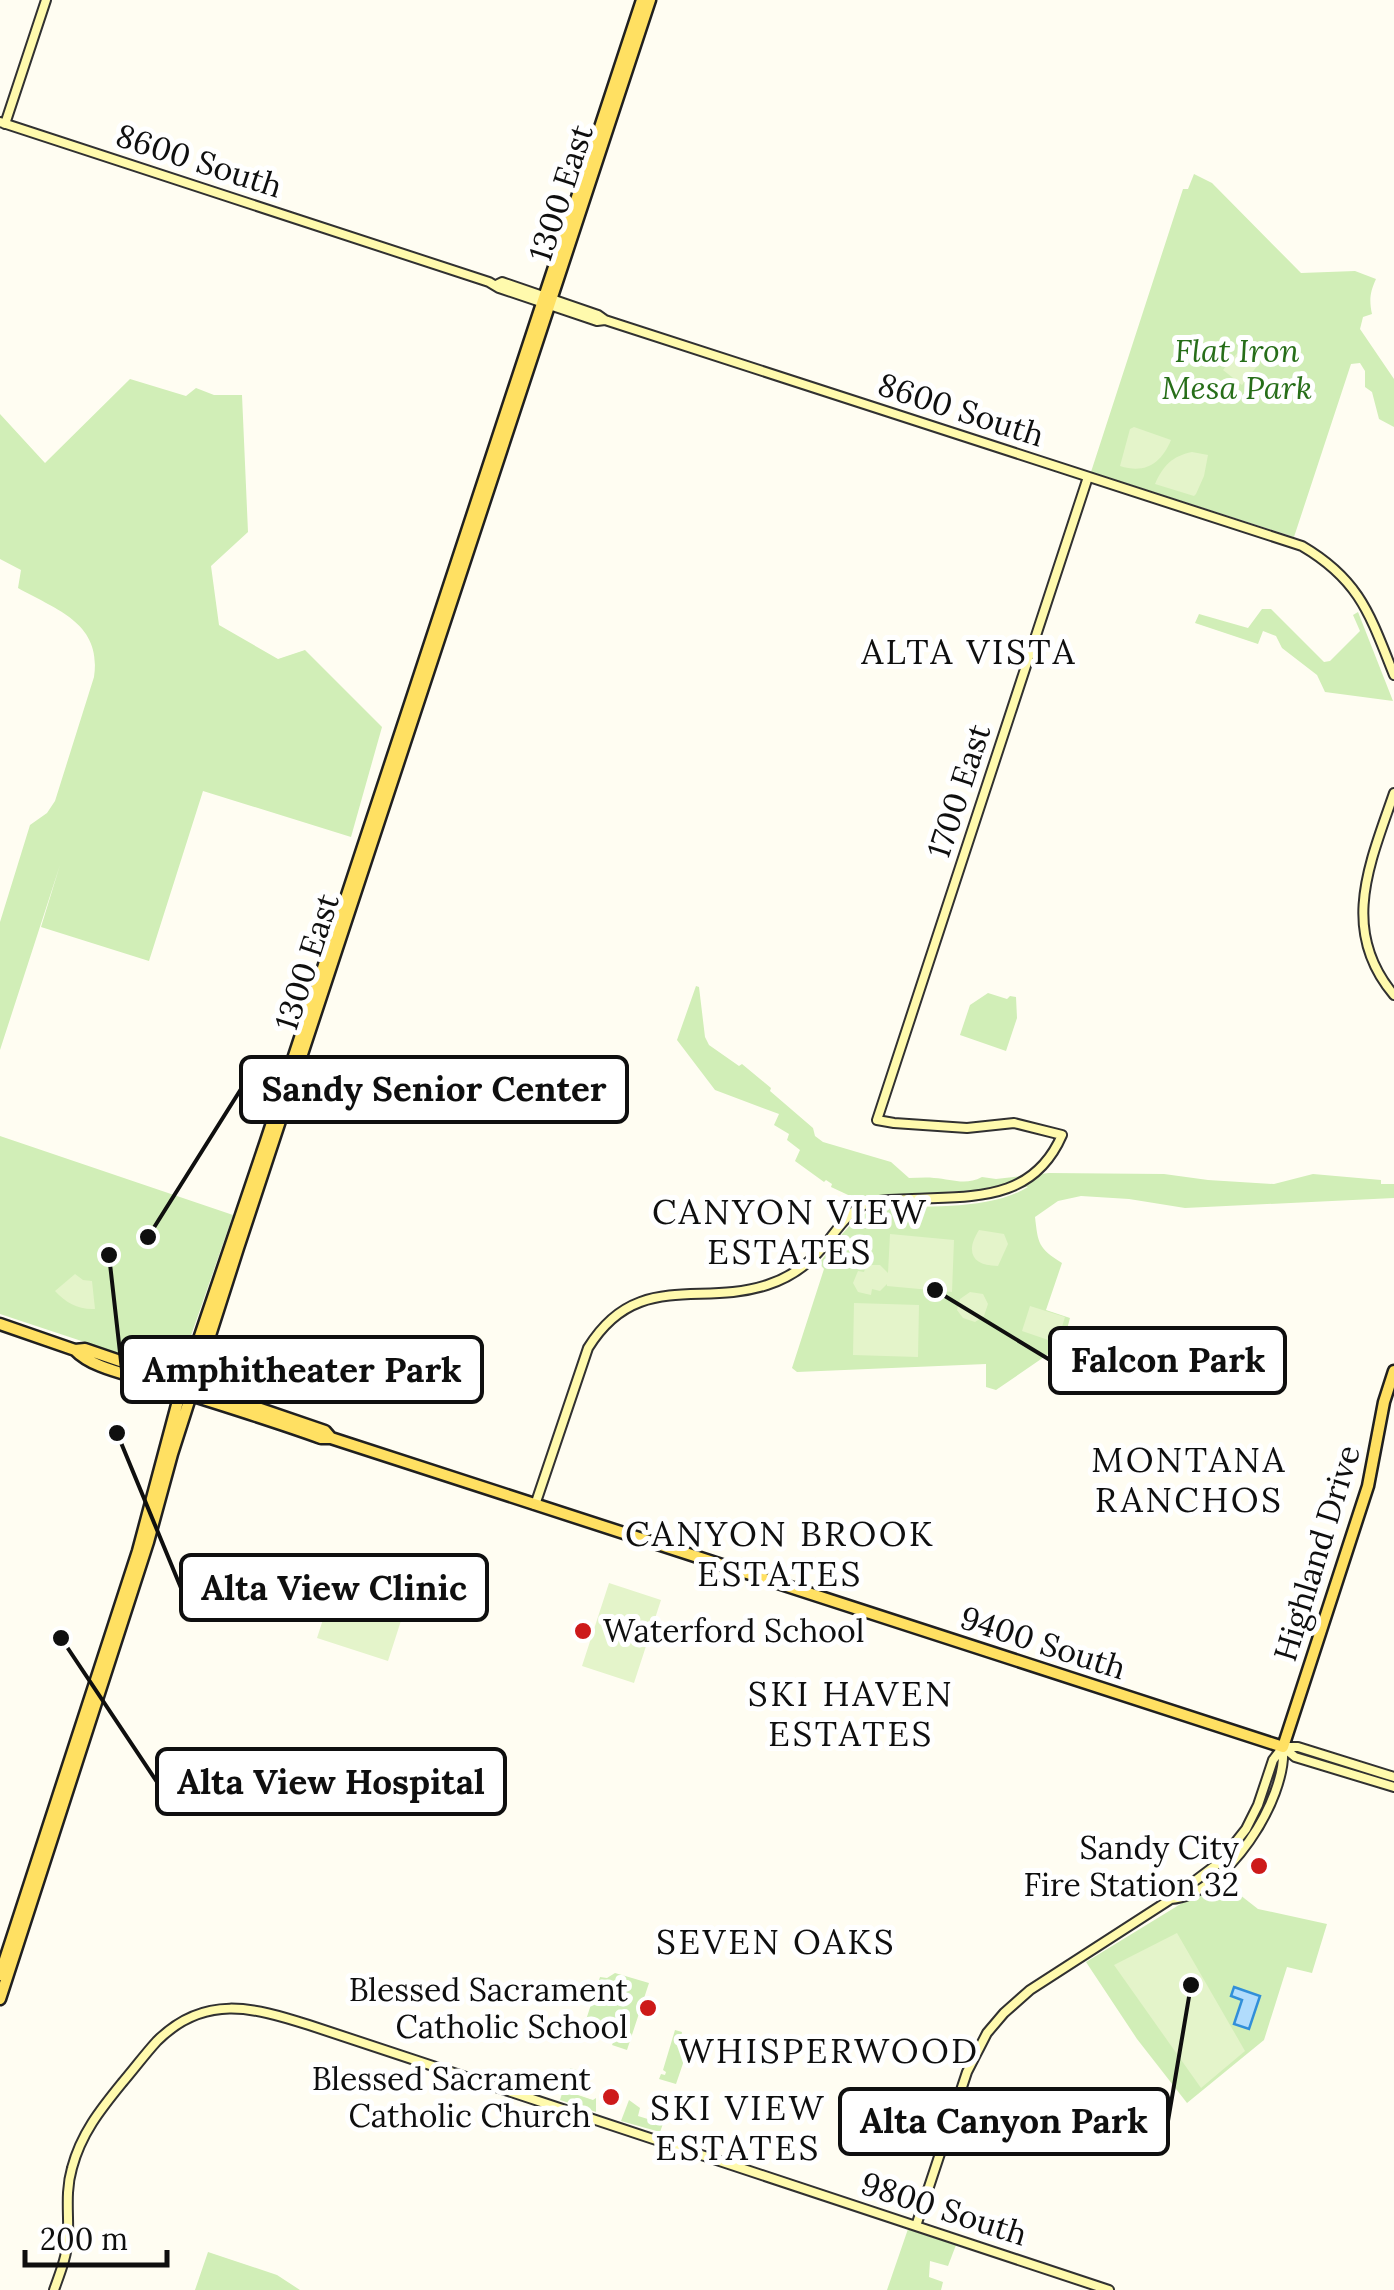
<svg xmlns="http://www.w3.org/2000/svg" width="1394" height="2290" viewBox="0 0 1394 2290" font-family="Lora,serif">
	<style>
		.green { fill: #d1eeb7 }
		.pitch { fill: #e4f4ca }
		.water { fill: #b1dcfc; stroke: #318fd9; stroke-width: 2.5 }
		.lines { fill: none; stroke-linecap: round; stroke-linejoin: round }
		.secondary-casing { stroke: #313131; stroke-width: 12 }
		.primary-casing { stroke: #202020; stroke-width: 15 }
		.secondary { stroke: #fffaad; stroke-width: 8 }
		.primary { stroke: #ffe062; stroke-width: 10 }
		.poi-dot { fill: #cd1a1a; stroke: #fff; stroke-width: 4 }
		.labels { text-anchor: middle; stroke-width: 10; stroke-linejoin: round; paint-order: stroke }
		.street-label { font-size: 32px; fill: #0f0f0f; stroke: #fff }
		.park-label { font-size: 32px; font-style: italic; fill: #276e19; stroke: #fff }
		.poi-label { font-size: 32px; fill: #0f0f0f; stroke: #fff; text-anchor: end }
		.neighbourhood-label { font-size: 35px; letter-spacing: 2.5px; fill: #0f0f0f; stroke: #fff }
		.leader { fill: none; stroke: #0f0f0f; stroke-width: 4 }
		.callout-dot { fill: #0f0f0f; stroke: #fff; stroke-width: 4 }
		.callout { fill: #fff; stroke: #0f0f0f; stroke-width: 4 }
		.callout-label { font-size: 35px; text-anchor: middle; font-weight: bold; fill: #0f0f0f }
	</style>
	<rect width="100%" height="100%" fill="#fffdf2"/>
	<path class="green" d="M1194,174L1212,183L1301,273L1355,271L1376,279C1370,292 1369,300 1372,314L1363,317L1360,329L1394,379V427L1379,419L1372,392L1365,387V371L1360,363L1351,364L1294,537L1091,472L1183,189H1188Z
		M130,379L186,396L196,388L214,395H242L248,532L211,566L219,625L278,659L305,650L382,727L351,837L203,791L149,961L41,927L60,865L0,1050V922L30,825L47,813L55,801L94,677C102,623 57,610 18,588L21,570L0,559V414L45,463Z
		M1262,609H1271L1324,662L1330,661L1360,631L1353,615L1358,612L1393,701L1325,692L1317,675L1282,648L1276,636L1263,631L1258,644L1195,623L1199,614L1248,628Z
		M696,986L699,987L705,1037L709,1045L739,1066L742,1064L771,1088L770,1091L813,1128L815,1136L823,1142L891,1162L909,1178C917,1178 926,1177 934,1178C952,1179 965,1186 982,1177L996,1179L1049,1173L1164,1174L1208,1180L1274,1184L1313,1174L1381,1180V1184H1394V1198L1185,1208L1129,1199L1081,1196L1058,1201L1035,1217C1038,1243 1038,1248 1062,1263L1046,1310L1070,1318L1063,1344L996,1390L986,1387V1364L797,1372L792,1368L824,1269L819,1263C838,1242 851,1214 881,1208C927,1205 989,1211 1028,1187L1005,1184L979,1190L876,1196L861,1201L831,1187L832,1184L826,1180L824,1182L795,1161L800,1150L787,1140L789,1134L774,1125L779,1114L715,1090L677,1040Z
		M988,993L1007,999L1010,996L1016,997L1017,1018L1006,1051L960,1035L970,1005Z
		M0,1136L233,1215L178,1373L0,1314Z
		M1218,1881L1226,1884L1258,1909L1327,1924L1312,1973L1287,1967L1264,2040L1187,2103L1137,2039L1086,1962Z
		M615,1973L649,1983L627,2050L612,2045L614,2040L584,2026L600,1977L607,1978Z
		M675,2030L682,2032L681,2037L691,2040L676,2084L659,2079L661,2074L665,2075L666,2072L663,2070Z
		M570,2068L580,2071L579,2077L589,2080L586,2082L577,2080L572,2093L593,2100L596,2098V2112L560,2100Z
		M629,2100L640,2108L638,2116L651,2120L656,2108L661,2110L664,2102L667,2104L668,2110L660,2132L621,2121Z
		M908,2229L956,2245L948,2266L930,2261L929,2277L943,2282L941,2290H887Z
		M208,2252L277,2275L300,2290H195Z"/>
	<path class="pitch" d="M1240,350L1258,365L1242,385L1223,370Z
		M1134,427L1171,440C1161,464 1145,474 1120,466L1130,429Z
		M1192,452L1208,455L1204,476L1196,494L1194,496L1155,484C1163,466 1172,456 1192,452Z
		M979,1230L1004,1234L1008,1244L998,1266C972,1266 965,1252 979,1230Z
		M890,1234L954,1240L952,1292L887,1286V1284L880,1291L872,1289L871,1295L858,1292L853,1283L858,1271L864,1272L866,1265H880L888,1273Z
		M75,1274L83,1280L92,1281L95,1309C79,1310 66,1303 55,1291Z
		M970,1292L983,1294L988,1304L984,1316L975,1322L963,1318L957,1310L960,1299Z
		M854,1303L919,1305L918,1357L853,1355Z
		M1030,1306L1065,1317L1057,1343L1022,1331Z
		M337,1576L408,1599L388,1661L317,1638Z
		M609,1583L661,1600L634,1683L582,1666Z
		M1177,1933L1245,2051L1201,2088L1114,1965Z"/>
	<path class="water" d="M1234,1987L1260,1996L1249,2029L1234,2024L1242,2000L1231,1996Z"/>
	<g class="lines">
		<g class="secondary-casing">
			<path id="secondary" d="M0,122L489,282L499,288L597,321L605,320L1302,546C1360,580 1370,615 1394,675
				M5,124L46,0
				M496,285L502,282L598,315L605,320
				M1394,793C1370,863 1339,930 1394,995
				M535,1505L588,1348C636,1270 699,1307 767,1285C789,1278 808,1265 823,1247C836,1232 847,1212 866,1204C880,1199 897,1200 912,1199C973,1196 1033,1202 1062,1135L1014,1123L967,1128L894,1123L877,1120L1088,477
				M1283,1747L1295,1757L1394,1787
				M1283,1747H1298L1394,1777
				M1171,1899C1226,1895 1287,1799 1283,1748
				M916,2226L967,2072L987,2033L1004,2013L1030,1990L1171,1899L1220,1862L1246,1829L1258,1805L1273,1760L1283,1747
				M54,2290C60,2273 67,2256 68,2238C69,2214 65,2192 72,2168C81,2134 100,2110 122,2083C134,2069 145,2054 157,2041C204,1994 253,2007 309,2025L1109,2290"/>
		</g>
		<g class="primary-casing">
			<path id="primary" d="M0,1324L75,1350C91,1367 123,1373 145,1380C204,1400 263,1417 321,1438H331L1283,1747L1368,1486L1384,1402L1394,1371
				M75,1350L85,1349L325,1431L331,1438
				M0,1975L138,1551L178,1401L266,1141L642,0
				M0,1999L148,1542L172,1454L238,1248L650,0"/>
		</g>
		<use href="#secondary" class="secondary"/>
		<use href="#primary" class="primary"/>
	</g>
	<g class="poi-dot">
		<circle cx="583" cy="1631" r="10"/>
		<circle cx="1259" cy="1866" r="10"/>
		<circle cx="648" cy="2008" r="10"/>
		<circle cx="611" cy="2097" r="10"/>
	</g>
	<g class="labels">
		<g class="street-label">
			<text transform="translate(199 161) rotate(18)" y="11">8600 South</text>
			<text transform="translate(561 193) rotate(-72)" y="11">1300 East</text>
			<text transform="translate(961 410) rotate(18)" y="11">8600 South</text>
			<text transform="translate(959 791) rotate(-72)" y="11">1700 East</text>
			<text transform="translate(307 962) rotate(-72)" y="11">1300 East</text>
			<text transform="translate(1317 1553) rotate(-73)" y="11">Highland Drive</text>
			<text transform="translate(1043 1643) rotate(18)" y="11">9400 South</text>
			<text transform="translate(944 2209) rotate(18)" y="11">9800 South</text>
		</g>
		<g class="park-label">
			<text x="1237" y="362">Flat Iron<tspan x="1237" dy="37">Mesa Park</tspan></text>
		</g>
		<g class="poi-label">
			<text x="603" y="1642" text-anchor="start">Waterford School</text>
			<text x="1239" y="1859">Sandy City<tspan x="1239" dy="37">Fire Station 32</tspan></text>
			<text x="628" y="2001">Blessed Sacrament<tspan x="628" dy="37">Catholic School</tspan></text>
			<text x="591" y="2090">Blessed Sacrament<tspan x="591" dy="37">Catholic Church</tspan></text>
		</g>
		<g class="neighbourhood-label">
			<text x="969" y="664">ALTA VISTA</text>
			<text x="790" y="1224">CANYON VIEW<tspan x="790" dy="40">ESTATES</tspan></text>
			<text x="1189" y="1472">MONTANA<tspan x="1189" dy="40">RANCHOS</tspan></text>
			<text x="780" y="1546">CANYON BROOK<tspan x="780" dy="40">ESTATES</tspan></text>
			<text x="851" y="1706">SKI HAVEN<tspan x="851" dy="40">ESTATES</tspan></text>
			<text x="776" y="1954">SEVEN OAKS</text>
			<text x="829" y="2063">WHISPERWOOD</text>
			<text x="738" y="2120">SKI VIEW<tspan x="738" dy="40">ESTATES</tspan></text>
		</g>
	</g>
	<path class="leader" d="M148 1237L241 1089M935 1290L1050 1360M109 1255L122 1370M117 1433L181 1588M61 1638L157 1782M1191 1985L1168 2121"/>
	<g class="callout-dot">
		<circle cx="148" cy="1237" r="10"/>
		<circle cx="935" cy="1290" r="10"/>
		<circle cx="109" cy="1255" r="10"/>
		<circle cx="117" cy="1433" r="10"/>
		<circle cx="61" cy="1638" r="10"/>
		<circle cx="1191" cy="1985" r="10"/>
	</g>
	<g class="callout">
		<rect x="241" y="1057" width="386" height="65" rx="10"/>
		<rect x="1050" y="1328" width="235" height="65" rx="10"/>
		<rect x="122" y="1337" width="360" height="65" rx="10"/>
		<rect x="181" y="1555" width="306" height="65" rx="10"/>
		<rect x="157" y="1749" width="348" height="65" rx="10"/>
		<rect x="840" y="2089" width="328" height="65" rx="10"/>
	</g>
	<g class="callout-label">
		<text x="434" y="1101">Sandy Senior Center</text>
		<text x="1168" y="1372">Falcon Park</text>
		<text x="302" y="1382">Amphitheater Park</text>
		<text x="334" y="1600">Alta View Clinic</text>
		<text x="331" y="1794">Alta View Hospital</text>
		<text x="1004" y="2133">Alta Canyon Park</text>
	</g>
	<path d="M25 2250v15h142v-15" fill="none" stroke="#0f0f0f" stroke-width="5"/>
	<text x="40" y="2250" font-size="30" fill="#0f0f0f" stroke="#ffffff" stroke-width="8" paint-order="stroke">200 m</text>
</svg>
